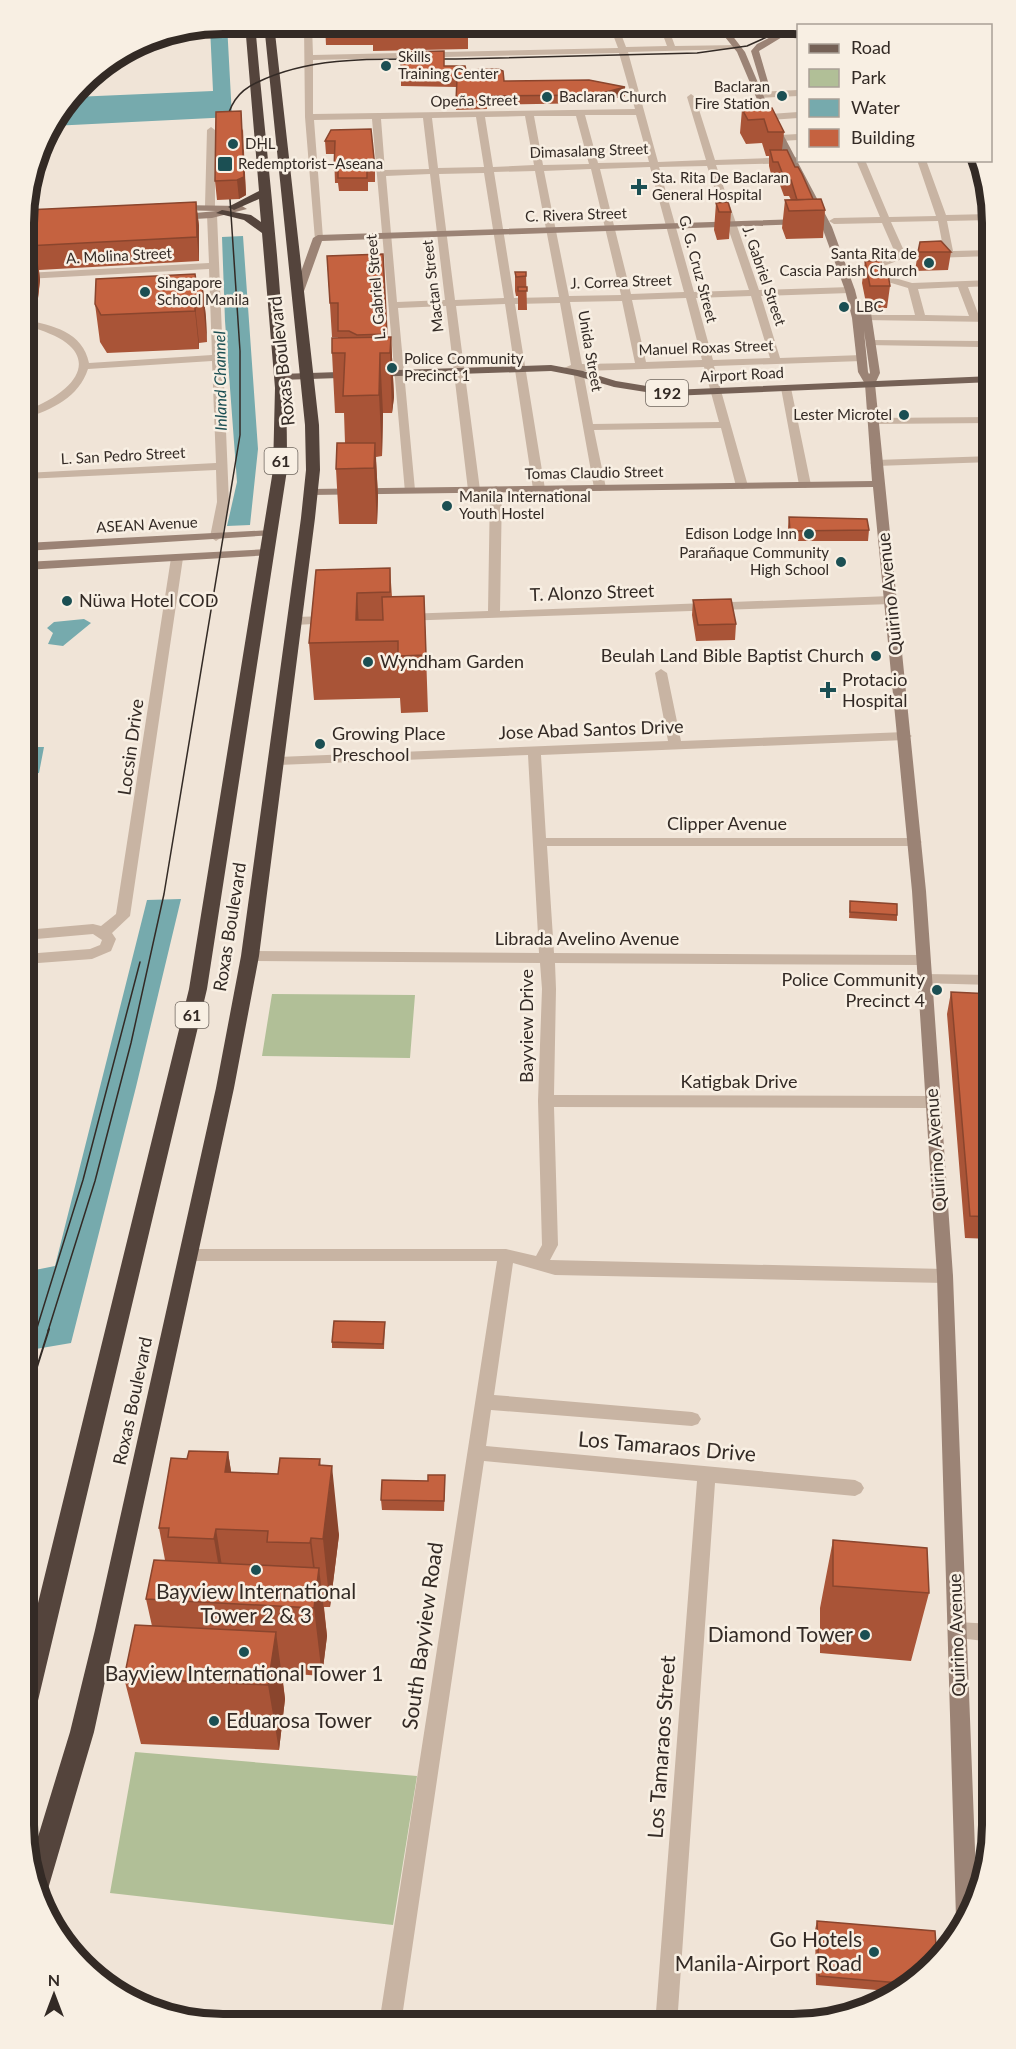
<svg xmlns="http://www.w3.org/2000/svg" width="1016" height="2049" viewBox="0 0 1016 2049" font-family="Lato,sans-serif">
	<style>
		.green { fill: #b1bf97 }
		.water { fill: #76aaad }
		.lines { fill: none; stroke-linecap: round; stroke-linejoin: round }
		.street { fill: #c8b4a3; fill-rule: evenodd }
		.secondary { fill: #9b8375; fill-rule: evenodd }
		.primary { fill: #756156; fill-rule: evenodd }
		.highway { fill: #54443c; fill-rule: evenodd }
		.tram-far1 { stroke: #332a25; stroke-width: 1.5 }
		.tram { stroke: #332a25; stroke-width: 2 }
		.wall { fill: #a95437 }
		.shaded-wall { fill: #8a452d }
		.building { fill: #c56240; stroke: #8a452d; stroke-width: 1.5 }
		.poi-dot { fill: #1b4f53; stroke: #f8efe3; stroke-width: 2 }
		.labels { text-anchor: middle; stroke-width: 5; stroke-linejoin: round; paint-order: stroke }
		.far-poi-label { font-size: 15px; fill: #332a25; stroke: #f8efe3; text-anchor: start }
		.far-street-label { font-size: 15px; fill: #332a25; stroke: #f8efe3 }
		.far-water-label { font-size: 16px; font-style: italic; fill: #1b4f53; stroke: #f8efe3 }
		.shield { fill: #f8efe3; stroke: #6e655e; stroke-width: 1.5 }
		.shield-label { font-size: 16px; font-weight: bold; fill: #332a25 }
		.street-label { font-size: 18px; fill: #332a25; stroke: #f8efe3 }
		.poi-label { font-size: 18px; fill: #332a25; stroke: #f8efe3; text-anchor: start }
		.near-street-label { font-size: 21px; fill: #332a25; stroke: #f8efe3 }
		.near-poi-label { font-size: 21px; fill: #332a25; stroke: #f8efe3 }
		.rim { fill: none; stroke: #332a25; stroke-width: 8 }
	</style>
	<rect width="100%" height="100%" fill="#f0e4d7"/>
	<path class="green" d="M272,994L415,995L410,1058L262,1056Z
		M135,1752L417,1776L393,1925L110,1893Z"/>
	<path class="water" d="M227,24L232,117L52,126L74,97L213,91L210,27Z
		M243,236L258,449L250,525L227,526L237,482L225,321L222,237Z
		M84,619L91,623L63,646L48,644L53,633L47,628L54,622Z
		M27,747H44L39,773L25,774Z
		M181,899L136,1087L71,1343L24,1351L25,1272L55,1266L147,900Z"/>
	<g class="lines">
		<path class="street" d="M304,25H312L313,55L618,48L612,32L466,35L462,33L460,25L468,26L469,30L618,26L626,47L667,46L660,27H668L675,46L740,45V49H737L628,52L658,162L706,160L687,97L691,94L695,97L715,160L798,157V160H802L798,163L716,165L759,290L850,287L855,290L850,293L761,296L780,358L862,355L867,358L862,361L714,366L748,486L746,488L742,489L736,486L721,428L594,430L606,488L600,491L594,488L573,371L564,368L571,365L560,303L515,304L545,489L539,492L533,489L505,304L456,306L480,490L474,493L468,490L446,306L398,308L415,490L409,493L405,492L372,119L314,120L323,238L315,240L305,117ZM619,53L635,109L313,114V60ZM585,115H636L649,162L598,163ZM525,116L534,165L493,167L485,117ZM534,116H576L589,164L543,165ZM476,117L484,167L438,168L432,118ZM423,118L429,169L385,170L381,119ZM707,166L749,290L694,292L659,167ZM650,167L684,292L631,294L600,169ZM591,169L621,295L569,296L544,171ZM535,171L559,297L514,298L494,172ZM484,173L504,298L455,300L439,174ZM430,174L445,300L397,302L386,176ZM751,296L770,358L713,360L696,298ZM686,298L702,360L646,362L632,300ZM622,301L635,363L582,364L570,302ZM704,367L719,422L593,424L583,371Z
			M798,90V96L759,98L755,95L759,92Z
			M798,112V118L770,120L766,117L770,114Z
			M211,127L215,130V206L210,209L205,206L207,130Z
			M798,134V140L780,141L776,138L780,135Z
			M856,160H865L889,217L936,216L917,160H926L946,215L990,214L991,220L947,221L953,251L992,250V256L902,259L871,271L912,283L992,280V286L968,287L979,316H992V322L863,320L862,318L867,315H915L908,288L868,276L867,272L845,274L840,271L845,268L864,267L896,255L882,223L834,224L829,221L834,218L880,217ZM938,221L944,252L905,253L891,222ZM958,287L969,316L925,315L918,289Z
			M212,212L217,215L229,502L222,537L216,541L210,537L217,502L216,470L25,479V473L216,463L212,361L88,369C79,397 52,410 25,418V411C90,386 103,345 26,326V320C52,325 83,332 89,363L212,355L209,269L26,279V273L209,263L207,215Z
			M871,340L979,341L984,344L979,347L867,345V341Z
			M782,386L791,388L811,485L805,488L799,485L781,388Z
			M992,417V423L874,424L869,421L874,418Z
			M992,456V462L876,466L870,463L876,460Z
			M496,486L502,489L500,611L891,596L897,600L891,604L401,621V615L405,614L488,611L490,489Z
			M177,554L183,558L130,916L112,933L116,939L111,951L92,959L25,964V954L90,949L100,945L102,940L93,934L25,940V930L93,924L101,926L116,914L171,558Z
			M330,616L336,620L334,623L294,625L288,621L294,617Z
			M661,669L667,673L681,741L905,732L912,736L905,740L541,755L546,838H915L922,842L915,846H547L554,953L923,955L930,960L923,965L555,963L556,989L554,1095L932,1096L937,1098L940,1102L937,1106L932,1108L554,1107L558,1245L550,1260L945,1269L951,1271L953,1276L951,1281L945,1283L555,1275L513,1263L494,1395L692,1412L698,1414L701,1419L698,1424L692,1426L491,1410L486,1446L855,1480L861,1483L864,1488L861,1493L855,1496L715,1483L677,2025H655L697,1481L484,1461L401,2024H379L497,1261H188L182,1260L180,1255L182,1250L188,1249H506L536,1256L542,1245L538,1101L542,989L540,963L250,961L243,956L250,951L539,953L528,755L278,765L271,761L278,757L668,741L655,673Z
			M924,974L992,975V985L919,983L917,979L919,975Z
			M958,1622L992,1624V1642L951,1637L948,1631L951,1625Z"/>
		<path class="secondary" d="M717,27L758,29L776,27L759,34L728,30L745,52L767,104L832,227L855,290L861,314L866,310L871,313L880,373L875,384L926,891L953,1276L977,1901L962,1927L956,1918L937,1276L912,891L873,487L311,495L305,492L311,489L872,481L865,384L858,372L852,318L845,290L822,227L759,104L737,52ZM864,331L870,373L869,374L868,372Z
			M788,28H797L759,51L771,92L764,94L751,51L757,44Z
			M178,205L242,206L247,209L212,218L178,220L173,217L175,215L216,211L175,210V206Z
			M801,219L804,220V224L322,241L303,294L298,297L293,294L313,238L318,235Z
			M271,530L275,531V535L25,551V543Z
			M268,549L274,553L272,555L25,570V562Z"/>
		<path class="primary" d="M551,365L583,371L616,381L671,390L992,376V382L671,396L614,387L577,376L551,371L280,380L275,377L280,374Z"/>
		<path class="highway" d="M245,24H255C268,174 288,319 287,470L207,989L36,1709L32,1717L24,1720V1660L189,989L273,470L275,388L262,233L244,220L216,213L222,210L251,215L261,222L259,199L234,210L228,207L259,191Z
			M264,24H274L319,425L320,470L315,518L259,956L234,1088L94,1732L48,1889L41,1899L35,1889L30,1863L70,1732L95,1630L216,1088L241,956L301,518L306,470L305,425Z"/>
		<path class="tram-far1" d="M225,127C229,106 237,91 258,82C317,53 392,60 456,59C536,57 617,55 697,53L747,46L787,28
			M36,1331L83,1180L140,962
			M48,1331L95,1181L131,1043L164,894L240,435V351L229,184"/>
		<path class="tram" d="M24,1370L37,1329
			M24,1408L49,1329"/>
	</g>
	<path class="wall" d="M325,25L468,32V49L373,51V45H326Z
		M444,66L466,70L504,81L625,96L595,103L487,105V109L456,110L457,87L401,86V78Z
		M772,108L784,132L782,150L795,167L813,199L825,210L823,238L786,239L782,228L785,200H791L789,196H784L777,177L772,178L769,166V156H766L762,143L746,144L740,133L742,109Z
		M243,129L246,195L239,199L217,200L215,181Z
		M331,130L375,168V182H368V191H339L338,183H335L334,154H326L325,141Z
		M196,202L199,226V261L39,270L40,280L36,316L26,315V210Z
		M716,203L731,212L729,239L717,240L714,230Z
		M918,252H951L948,270L915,271Z
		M383,254L387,337H391L394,397L392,413H383L382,456L376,457L378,497L377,524H339L336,469L345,443L344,413H335L332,353L338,338V337H332L327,256Z
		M865,261L882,268L890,286L887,308H867L862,283Z
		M515,272H526L527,310H518V296H516L515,291Z
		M196,280H202L206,318L207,342L199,343V349L107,353L100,342L95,304Z
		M789,517L869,530L868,541H789L788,527Z
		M390,568L392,597L424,596L428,712L401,713L400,698L314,700L309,643L316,570Z
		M693,600L736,624L735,640L696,641L692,615Z
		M850,901L897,915V921L849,918Z
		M951,992L992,994V1239L965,1238L947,1014Z
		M385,1322L384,1349L332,1348V1342Z
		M228,1452L231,1472L278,1474L320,1459V1465L339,1535L330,1607H324L327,1636L322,1676L282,1673L285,1699L279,1750L141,1744L124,1678L152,1626L146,1599L165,1560L159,1528L187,1459Z
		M445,1486L444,1511L382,1510L381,1500Z
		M833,1540L929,1593L911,1661L820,1653V1608Z
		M817,1921L937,1960L901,1992L816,1985L815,1930Z"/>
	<path class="shaded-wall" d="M625,87V96L595,103V95Z
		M241,111L246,195L239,199L237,180Z
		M196,202L199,226V261L197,237Z
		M37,256L40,280L36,316L32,291Z
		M202,280L206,318L207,342L203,304Z
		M195,305L199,343V349L195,311Z
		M391,337L394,397L392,413L390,353Z
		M380,353L383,413L382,456L379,395Z
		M375,443L378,497L377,524L374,468Z
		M357,593L360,642L356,620Z
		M228,1452L239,1522L225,1472Z
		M320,1459L326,1516L332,1466L339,1535L330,1607L323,1539L319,1465Z
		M216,1529L227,1597L225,1604L214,1539Z
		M311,1538L317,1586L319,1568L327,1636L322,1676L314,1608L316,1591L310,1543Z
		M276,1632L285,1699L279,1750L268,1685Z"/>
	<path class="building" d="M325,25L467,26L468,32L373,34L372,27L325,28Z
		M444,51V66H465L466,70L498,69L503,71L504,81L589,80L625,87L595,95L487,96V100L456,101L457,79L401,78V52Z
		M772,108L784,132H768L764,119L748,120L742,109Z
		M241,111L244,177L237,180L215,181L216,112Z
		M371,129L375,168L367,169V178H338V170H334L335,141H325L331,130Z
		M770,150H787L795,167H798L802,174L813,199L797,200L791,180H785L778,162H773Z
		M821,199L825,210L789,211L785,200Z
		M196,202L197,237L26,246V210Z
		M728,202L731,212H719L716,203Z
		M941,241L951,252H918L920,242Z
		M383,254L387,334L357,335L349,331H338V303H330L327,256Z
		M26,256H37L32,291H26Z
		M865,261H881L882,268H887L890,286H870Z
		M515,272H526V276L516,277Z
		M195,274L196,281L202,280L203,304L195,305V311L101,315L95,304L96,279Z
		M518,287H527V291H518Z
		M391,337L390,353H380L379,395L343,396L345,353H332V338Z
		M337,443H375L374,468L336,469Z
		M789,517L867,519L869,530L790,531Z
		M390,568V592L357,593L356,620H383L382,597L424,596L426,655L398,656V641L309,643L316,570Z
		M731,599L736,624L698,625L693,600Z
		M850,901L897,904V915L850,912Z
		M951,992L992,994V1217L970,1216Z
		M334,1321L385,1322L383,1344L332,1342Z
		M189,1451L228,1452L225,1472L278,1474L280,1458L320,1459L319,1465L332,1466L323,1539L311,1538L310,1543L267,1542L268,1531L216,1529L214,1539L168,1537L169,1528H159L171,1458L187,1459Z
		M428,1475H445L444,1501L381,1500L382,1480L428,1481Z
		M833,1540L927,1548L929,1593L833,1586Z
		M154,1560L319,1568L314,1608L146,1599Z
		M135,1625L276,1632L268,1685L124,1678Z
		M817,1921L935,1931L937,1960L911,1984L819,1976Z"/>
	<g class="poi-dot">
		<circle cx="386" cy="66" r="6"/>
		<circle cx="782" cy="96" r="6"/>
		<circle cx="547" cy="97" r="6"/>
		<circle cx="233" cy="144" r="6"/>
		<rect x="217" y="156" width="16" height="16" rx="3"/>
		<path d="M636 178h6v6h6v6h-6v6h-6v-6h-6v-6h6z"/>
		<circle cx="929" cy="263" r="6"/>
		<circle cx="145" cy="292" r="6"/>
		<circle cx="844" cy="307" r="6"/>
		<circle cx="392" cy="368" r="6"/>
		<circle cx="904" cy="415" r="6"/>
		<circle cx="447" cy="506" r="6"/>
		<circle cx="809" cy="534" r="6"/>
		<circle cx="841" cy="562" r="6"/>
		<circle cx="67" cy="601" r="6"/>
		<circle cx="876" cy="656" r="6"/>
		<circle cx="368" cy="662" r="6"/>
		<path d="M825 681h6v6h6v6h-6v6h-6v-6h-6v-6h6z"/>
		<circle cx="320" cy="744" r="6"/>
		<circle cx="937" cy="990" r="6"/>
		<circle cx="256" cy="1570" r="6"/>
		<circle cx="865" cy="1635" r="6"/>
		<circle cx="244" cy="1652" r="6"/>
		<circle cx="214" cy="1721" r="6"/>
		<circle cx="874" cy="1952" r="6"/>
	</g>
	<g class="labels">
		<g class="far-poi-label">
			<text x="398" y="62">Skills<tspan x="398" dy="17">Training Center</tspan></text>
			<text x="770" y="92" text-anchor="end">Baclaran<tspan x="770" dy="17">Fire Station</tspan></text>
			<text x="559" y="102">Baclaran Church</text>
			<text x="245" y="149">DHL</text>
			<text x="238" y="169">Redemptorist–Aseana</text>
			<text x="652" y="183">Sta. Rita De Baclaran<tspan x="652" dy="17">General Hospital</tspan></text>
			<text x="917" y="259" text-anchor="end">Santa Rita de<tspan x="917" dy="17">Cascia Parish Church</tspan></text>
			<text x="157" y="288">Singapore<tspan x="157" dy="17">School Manila</tspan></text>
			<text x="856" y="312">LBC</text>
			<text x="404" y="364">Police Community<tspan x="404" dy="17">Precinct 1</tspan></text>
			<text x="892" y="420" text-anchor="end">Lester Microtel</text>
			<text x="459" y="502">Manila International<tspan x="459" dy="17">Youth Hostel</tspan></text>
			<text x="797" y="539" text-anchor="end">Edison Lodge Inn</text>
			<text x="829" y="558" text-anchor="end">Parañaque Community<tspan x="829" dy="17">High School</tspan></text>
		</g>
		<g class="far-street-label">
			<text transform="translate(474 101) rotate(-1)" y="5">Opeña Street</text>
			<text transform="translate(589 151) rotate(-2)" y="5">Dimasalang Street</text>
			<text transform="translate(576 215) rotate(-2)" y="5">C. Rivera Street</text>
			<text transform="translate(119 256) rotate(-3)" y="5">A. Molina Street</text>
			<text transform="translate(698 269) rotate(75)" y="5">G. G. Cruz Street</text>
			<text transform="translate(764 276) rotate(71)" y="5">J. Gabriel Street</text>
			<text transform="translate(621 282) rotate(-2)" y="5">J. Correa Street</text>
			<text transform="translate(433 286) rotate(-97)" y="5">Mactan Street</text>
			<text transform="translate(376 287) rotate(-95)" y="5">L. Gabriel Street</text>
			<text transform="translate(706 348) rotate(-2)" y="5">Manuel Roxas Street</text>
			<text transform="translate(590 351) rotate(80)" y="5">Unida Street</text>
			<text transform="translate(742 375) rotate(-3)" y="5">Airport Road</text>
			<text transform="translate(123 456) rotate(-3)" y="5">L. San Pedro Street</text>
			<text transform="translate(594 473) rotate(-1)" y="5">Tomas Claudio Street</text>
			<text transform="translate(147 525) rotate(-3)" y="5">ASEAN Avenue</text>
		</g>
		<g class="far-water-label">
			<text transform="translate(220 381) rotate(-91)" y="6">Inland Channel</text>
		</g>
		<g class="shield">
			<rect x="646" y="380" width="42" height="26" rx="4.5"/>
			<rect x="264.5" y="448" width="33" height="26" rx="4.5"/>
			<rect x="175.5" y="1002" width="33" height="26" rx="4.5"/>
		</g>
		<g class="shield-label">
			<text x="667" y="399">192</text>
			<text x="281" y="467">61</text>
			<text x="192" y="1021">61</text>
		</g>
		<g class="street-label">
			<text transform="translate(282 361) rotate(-96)" y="6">Roxas Boulevard</text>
			<text transform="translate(592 593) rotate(-2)" y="6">T. Alonzo Street</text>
			<text transform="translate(890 594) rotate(-96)" y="6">Quirino Avenue</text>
			<text transform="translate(591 730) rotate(-2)" y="6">Jose Abad Santos Drive</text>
			<text transform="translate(131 747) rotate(-82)" y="6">Locsin Drive</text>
			<text x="727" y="830">Clipper Avenue</text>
			<text transform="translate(230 927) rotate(-81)" y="6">Roxas Boulevard</text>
			<text x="587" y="945">Librada Avelino Avenue</text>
			<text transform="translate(527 1026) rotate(-90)" y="6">Bayview Drive</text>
			<text x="739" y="1088">Katigbak Drive</text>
			<text transform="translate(936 1150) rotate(-94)" y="6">Quirino Avenue</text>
			<text transform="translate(133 1401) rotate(-78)" y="6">Roxas Boulevard</text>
			<text transform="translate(957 1635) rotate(-92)" y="6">Quirino Avenue</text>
		</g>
		<g class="poi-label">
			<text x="79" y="607">Nüwa Hotel COD</text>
			<text x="864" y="662" text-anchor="end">Beulah Land Bible Baptist Church</text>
			<text x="380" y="668">Wyndham Garden</text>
			<text x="842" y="686">Protacio<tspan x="842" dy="21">Hospital</tspan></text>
			<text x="332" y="740">Growing Place<tspan x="332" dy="21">Preschool</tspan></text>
			<text x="925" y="986" text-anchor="end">Police Community<tspan x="925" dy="21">Precinct 4</tspan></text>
		</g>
		<g class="near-street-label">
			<text transform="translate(667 1447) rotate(5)" y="7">Los Tamaraos Drive</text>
			<text transform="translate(423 1636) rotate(-82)" y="7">South Bayview Road</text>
			<text transform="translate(662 1747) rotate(-86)" y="7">Los Tamaraos Street</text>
		</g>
		<g class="near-poi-label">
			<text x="256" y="1599">Bayview International<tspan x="256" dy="24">Tower 2 &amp; 3</tspan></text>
			<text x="853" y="1642" text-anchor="end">Diamond Tower</text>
			<text x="244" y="1681">Bayview International Tower 1</text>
			<text x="226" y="1728" text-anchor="start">Eduarosa Tower</text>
			<text x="862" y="1947" text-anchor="end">Go Hotels<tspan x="862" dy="24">Manila-Airport Road</tspan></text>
		</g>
	</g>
	<path d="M0 0H1016V2049H0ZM223 34H793A189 189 0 0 1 982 223V1825A189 189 0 0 1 793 2014H223A189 189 0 0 1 34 1825V223A189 189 0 0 1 223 34Z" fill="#f8efe3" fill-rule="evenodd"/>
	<path class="rim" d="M223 34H793A189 189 0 0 1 982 223V1825A189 189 0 0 1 793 2014H223A189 189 0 0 1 34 1825V223A189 189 0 0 1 223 34Z"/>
	<rect x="797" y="24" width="195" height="138" fill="#f8efe3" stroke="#a9a097" stroke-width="1.5"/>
	<rect x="809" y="44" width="30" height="9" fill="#756156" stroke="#a9a097" stroke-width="1.5"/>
	<text x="851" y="54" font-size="18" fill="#332a25">Road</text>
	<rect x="809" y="69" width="30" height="18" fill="#b1bf97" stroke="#a9a097" stroke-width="1.5"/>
	<text x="851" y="84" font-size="18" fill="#332a25">Park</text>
	<rect x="809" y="99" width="30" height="18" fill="#76aaad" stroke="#a9a097" stroke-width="1.5"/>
	<text x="851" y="114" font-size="18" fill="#332a25">Water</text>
	<rect x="809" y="129" width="30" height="18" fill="#c56240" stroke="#a9a097" stroke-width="1.5"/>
	<text x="851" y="144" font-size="18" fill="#332a25">Building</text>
	<g transform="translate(54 1995)" stroke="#f8efe3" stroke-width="4.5" paint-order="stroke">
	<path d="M0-4.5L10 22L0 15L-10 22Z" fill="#332a25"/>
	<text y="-9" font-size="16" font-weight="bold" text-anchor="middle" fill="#332a25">N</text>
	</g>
</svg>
